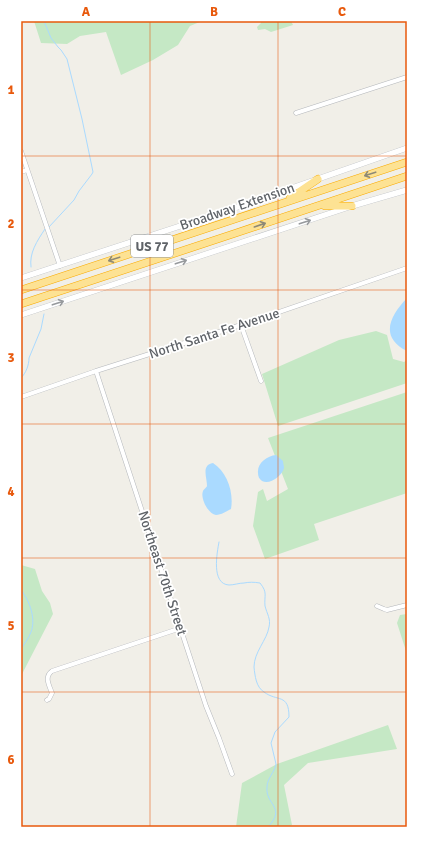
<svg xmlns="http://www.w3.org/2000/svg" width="428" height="848" viewBox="0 0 428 848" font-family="Signika,sans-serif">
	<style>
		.green { fill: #c5e8c5 }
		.water { fill: #aadaff }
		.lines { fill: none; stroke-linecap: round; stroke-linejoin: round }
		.stream { stroke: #aadaff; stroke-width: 1 }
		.street-casing { stroke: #b5b8bc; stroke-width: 5 }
		.secondary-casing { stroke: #b6babf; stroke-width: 6 }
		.highway-casing { stroke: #f9ab00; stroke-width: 8 }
		.street { stroke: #fff; stroke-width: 4 }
		.secondary { stroke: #fff; stroke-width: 5.5 }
		.highway { stroke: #fde293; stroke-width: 7 }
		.oneway { stroke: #8e8975 }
		.oneway2 { stroke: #979a9d }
		.grid { fill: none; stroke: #e8590c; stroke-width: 1; stroke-opacity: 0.55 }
		.labels { text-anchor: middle; stroke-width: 3.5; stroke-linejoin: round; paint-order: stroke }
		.shield { fill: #fff; stroke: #8f9295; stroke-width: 1 }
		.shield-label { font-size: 13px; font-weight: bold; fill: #5f6368 }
		.street-label { font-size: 14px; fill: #5f6368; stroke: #fff }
		.neatline { fill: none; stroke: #e8590c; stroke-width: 1.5 }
		.grid-label { font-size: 13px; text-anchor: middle; font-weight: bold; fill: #e8590c }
	</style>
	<rect width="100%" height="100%" fill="#f1efe8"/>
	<path class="green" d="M34,21H202L190,26L178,45L153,60L121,75L106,32L80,36L67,44L41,43Z
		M261,21H291L293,25L271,32L265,29L258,30L257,27L261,23Z
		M376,331L387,335L393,359L404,362L407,360V383L278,426L262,374L339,340Z
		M407,392V493L314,524L319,540L265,559L253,526L258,492L263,489L267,501L288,489L268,438Z
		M21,565L35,569L42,591L50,603L53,614L21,676Z
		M407,614V654L397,623L400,615Z
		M388,725L397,749L308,763L284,785L292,825L288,827H236L242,783L277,764Z"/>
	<path class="water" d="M407,298V351C379,337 390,316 407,298Z
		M276,455L283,461C283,463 284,466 284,468C282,476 270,485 262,481C259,479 258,476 258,473C257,463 267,456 276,455Z
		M213,463C227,472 234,492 231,509C227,511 221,515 216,515C208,514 200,498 203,491C203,490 207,487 207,486C207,477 201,465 213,463Z"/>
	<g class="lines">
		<path class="stream" d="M44,21L51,38L58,47L61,50L67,59L82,119L93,172L92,174L79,191L74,200L49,227
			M31,267C29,253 37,241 45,229
			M21,378C26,373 29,365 29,358L41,329L44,314
			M219,542C217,553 211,584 229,585C234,585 239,583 244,583C249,582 254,582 260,583C268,593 264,595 265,606C267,614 271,619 269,627C267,640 254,652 254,667C255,676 256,687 264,692C277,702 289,693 289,717L275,732L271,743L276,764C275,772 267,778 267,787C265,805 287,807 268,827
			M21,590C30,601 36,619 31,632C29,638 24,644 21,649"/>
		<g class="street-casing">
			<path id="street" d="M296,113L407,77
				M21,151L60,266
				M21,172L27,170
				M241,325L261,381
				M96,371L206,706L219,738L232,774
				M21,397L96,371L241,325L407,268
				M377,606L384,609L387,610L407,605
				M47,700L49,699L52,693C49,685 44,677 52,671L181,628"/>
		</g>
		<g class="secondary-casing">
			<path id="secondary" d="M21,278L223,212L407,148
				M21,315L352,206L407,190"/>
		</g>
		<g class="highway-casing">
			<path id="highway" d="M290,198L318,179
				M325,206H352
				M21,290L407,162
				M21,304L230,235L407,176"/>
		</g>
		<use href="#street" class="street"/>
		<use href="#secondary" class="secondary"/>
		<use href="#highway" class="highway"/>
	</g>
	<defs><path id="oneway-shaft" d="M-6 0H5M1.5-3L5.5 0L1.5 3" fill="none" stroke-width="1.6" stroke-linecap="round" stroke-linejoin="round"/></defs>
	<g class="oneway">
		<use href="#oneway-shaft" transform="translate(370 174) rotate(162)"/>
		<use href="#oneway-shaft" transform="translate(260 225) rotate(-19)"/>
		<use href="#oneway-shaft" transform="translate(114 259) rotate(162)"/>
	</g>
	<g class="oneway2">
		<use href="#oneway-shaft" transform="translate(305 222) rotate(-18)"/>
		<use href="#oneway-shaft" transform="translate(181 262) rotate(-18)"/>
		<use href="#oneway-shaft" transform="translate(58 303) rotate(-18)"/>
	</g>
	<path class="grid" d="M150,21V827M278,21V827M21,156H407M21,290H407M21,424H407M21,558H407M21,692H407"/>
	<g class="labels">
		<rect class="shield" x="131" y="235" width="42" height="22" rx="3"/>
		<g class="shield-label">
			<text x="152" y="251">US 77</text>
		</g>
		<g class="street-label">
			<text transform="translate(237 206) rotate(-19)" y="5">Broadway Extension</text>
			<text transform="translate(214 333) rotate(-18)" y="5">North Santa Fe Avenue</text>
			<text transform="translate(163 573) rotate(72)" y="5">Northeast 70th Street</text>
		</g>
	</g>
	<rect width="428" height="848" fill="none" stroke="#ffffff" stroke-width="44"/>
	<rect x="22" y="22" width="384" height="804" class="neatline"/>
	<g class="grid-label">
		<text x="86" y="16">A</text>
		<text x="214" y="16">B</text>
		<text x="342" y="16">C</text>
		<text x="11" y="94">1</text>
		<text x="11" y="228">2</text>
		<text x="11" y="362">3</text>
		<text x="11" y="496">4</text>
		<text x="11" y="630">5</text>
		<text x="11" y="764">6</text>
	</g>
</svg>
